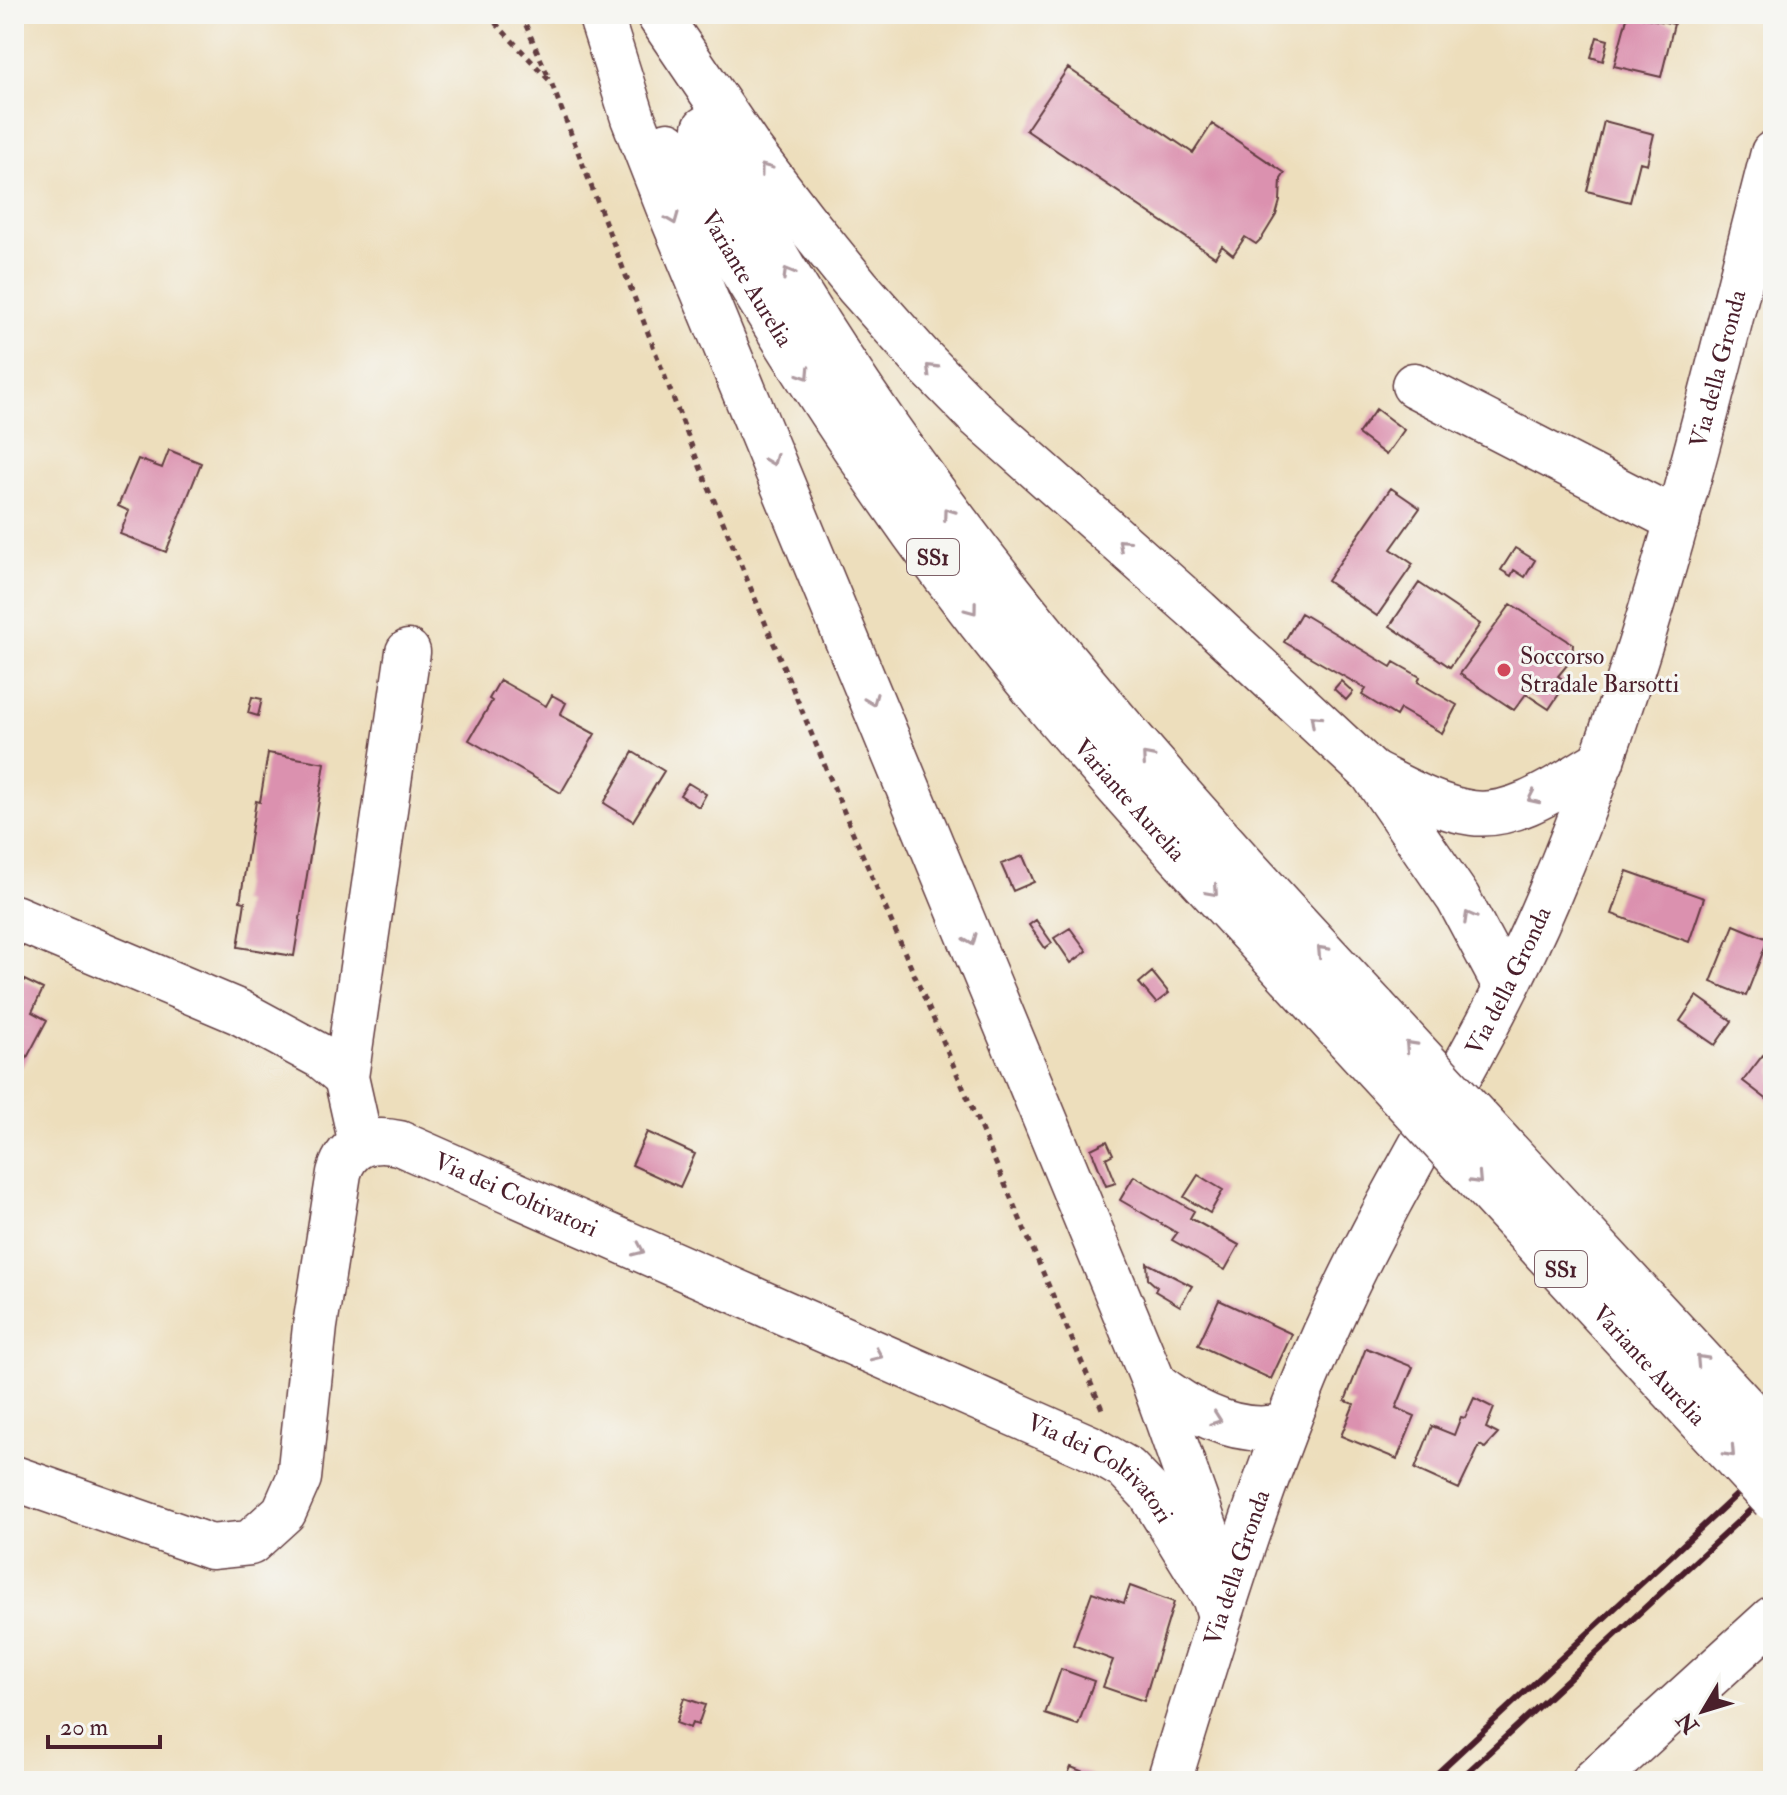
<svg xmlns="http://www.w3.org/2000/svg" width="1787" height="1795" viewBox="0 0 1787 1795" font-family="'IM FELL Double Pica',serif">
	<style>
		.building { fill: #db91af }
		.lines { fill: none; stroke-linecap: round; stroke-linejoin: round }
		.minor-casing { stroke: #623c41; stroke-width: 47 }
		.highway-casing { stroke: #623c41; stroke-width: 47 }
		.path { stroke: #623c41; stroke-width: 5; stroke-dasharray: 6 6; stroke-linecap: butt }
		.minor { stroke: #fff; stroke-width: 44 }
		.highway { stroke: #fff; stroke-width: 44 }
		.rail { stroke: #4a1f2b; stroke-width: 6 }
		.highway-bridge-casing { stroke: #623c41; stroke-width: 47; stroke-linecap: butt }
		.highway-bridge { stroke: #fff; stroke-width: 44 }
		.oneway { stroke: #ae9aa0 }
		.poi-dot { fill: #d1495b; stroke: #f6f6f2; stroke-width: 3 }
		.labels { text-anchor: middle; stroke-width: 6; stroke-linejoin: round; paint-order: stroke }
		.shield { fill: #f6f6f2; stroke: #7e6067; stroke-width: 2 }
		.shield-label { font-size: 22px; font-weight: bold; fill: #4a1f2b }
		.street-label { font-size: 24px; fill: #4a1f2b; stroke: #f6f6f2 }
		.poi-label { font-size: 24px; fill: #4a1f2b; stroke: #f6f6f2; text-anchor: start }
	</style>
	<rect width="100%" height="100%" fill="#f6f6f2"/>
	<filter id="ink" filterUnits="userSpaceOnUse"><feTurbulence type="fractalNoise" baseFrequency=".0125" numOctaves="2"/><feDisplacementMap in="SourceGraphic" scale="16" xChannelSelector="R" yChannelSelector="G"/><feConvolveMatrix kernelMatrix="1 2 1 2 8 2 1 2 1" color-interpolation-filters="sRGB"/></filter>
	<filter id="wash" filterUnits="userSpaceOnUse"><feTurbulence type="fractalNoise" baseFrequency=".006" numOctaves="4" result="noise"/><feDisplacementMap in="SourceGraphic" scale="32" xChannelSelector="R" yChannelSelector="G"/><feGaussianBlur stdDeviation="1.8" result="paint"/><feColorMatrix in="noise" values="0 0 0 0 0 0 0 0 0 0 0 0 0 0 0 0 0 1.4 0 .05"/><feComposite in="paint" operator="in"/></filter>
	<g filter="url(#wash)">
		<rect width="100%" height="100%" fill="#eddebc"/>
		<g id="blocks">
			<path class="building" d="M1628,14L1674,24L1661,77L1614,66Z
				M1597,37L1608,40L1603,61L1591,57Z
				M1068,68L1193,153L1212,124L1285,173L1281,179L1280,201L1276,215L1262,238L1256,244L1245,237L1233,255L1222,246L1215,257L1026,130Z
				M1604,121L1654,134L1647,164L1640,162L1630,202L1587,191Z
				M1376,409L1404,430L1386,455L1358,434Z
				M169,450L201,463L166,552L120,534L129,511L118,506L138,459L162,468Z
				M1391,488L1420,508L1391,549L1413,564L1377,616L1327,581Z
				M1515,548L1535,560L1525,577L1514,570L1511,576L1501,570Z
				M1419,583L1480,624L1450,667L1390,626Z
				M1511,604L1573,644L1572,659L1558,676L1567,682L1549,709L1526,694L1514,710L1460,674Z
				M1301,613L1391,667L1394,662L1420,677L1418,682L1457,705L1442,733L1400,709L1396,716L1362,695L1366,689L1284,642Z
				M500,680L546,706L552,695L566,703L560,715L595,734L561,793L469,740L492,701L489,699Z
				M1341,681L1353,692L1346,700L1334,689Z
				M252,697L262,699L258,716L248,713Z
				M633,752L664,771L633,821L604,803Z
				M268,753L325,763L294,956L238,947L245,902L240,901L241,896L256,801L260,802Z
				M688,783L706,794L699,807L680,795Z
				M1023,856L1034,882L1013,891L1001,864Z
				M1627,871L1704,898L1689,942L1612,914Z
				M1036,920L1052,943L1045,948L1029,925Z
				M1734,925L1768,939L1746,996L1711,982Z
				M1070,928L1087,951L1071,963L1054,938Z
				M1152,972L1169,993L1156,1003L1139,983Z
				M14,975L43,989L32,1012L47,1020L22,1067L14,1063Z
				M1697,996L1732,1021L1715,1045L1680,1021Z
				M1763,1055L1773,1063V1104L1743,1081Z
				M647,1132L695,1154L680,1187L632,1165Z
				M1107,1141L1113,1154L1106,1158L1116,1183L1106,1186L1091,1149Z
				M1198,1175L1223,1190L1210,1213L1184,1197Z
				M1134,1176L1194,1211L1190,1218L1239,1245L1225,1270L1172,1240L1177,1233L1120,1200Z
				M1147,1263L1192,1286L1180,1306L1155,1291L1157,1287L1148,1279Z
				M1219,1300L1292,1334L1271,1379L1198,1345Z
				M1366,1348L1413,1367L1396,1408L1415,1416L1397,1459L1341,1436L1354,1404L1345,1401Z
				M1474,1398L1494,1408L1486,1428L1498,1434L1485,1448L1480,1445L1459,1489L1415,1469L1432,1426L1454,1435L1461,1417L1465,1418Z
				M1130,1586L1174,1602L1144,1701L1103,1687L1113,1660L1073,1645L1092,1592L1124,1603Z
				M1061,1669L1094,1681L1078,1725L1045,1714Z
				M684,1698L705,1705L698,1725L692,1723L690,1728L676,1723Z
				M1071,1767L1106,1781H1065Z"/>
		</g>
	</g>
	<g filter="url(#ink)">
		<use href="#blocks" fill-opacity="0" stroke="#623c41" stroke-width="2"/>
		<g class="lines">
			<g class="minor-casing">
				<g id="minor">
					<path d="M1414,385L1678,521"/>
					<path d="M14,917L239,1012L322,1057L346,1077"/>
					<path d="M361,1144L346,1077L408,652"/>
					<path id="s1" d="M14,1478L211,1547L250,1543L284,1512L299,1478L315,1326L339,1173C347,1144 371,1137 399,1143L1089,1447L1127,1469L1150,1493L1214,1597L1220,1616"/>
					<path id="s2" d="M1169,1781C1219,1619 1267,1456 1339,1302C1403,1165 1489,1038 1548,898C1650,659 1708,404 1773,153"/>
					<path d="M1594,1781L1773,1618"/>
				</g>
			</g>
			<g class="highway-casing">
				<g id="highway">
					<path d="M600,14L633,118L668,207L1154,1383L1221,1571L1225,1597"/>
					<path d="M658,14L751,151L803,219L858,287L922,359L978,416L1198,611L1372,773L1458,898L1505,986"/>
					<path d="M705,128C878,462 1120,735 1375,1008"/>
					<path id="s3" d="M668,144C771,325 882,502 1013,664C1119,794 1235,915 1348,1039"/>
					<path d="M1374,774C1404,789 1437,808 1472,813C1517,819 1565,782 1602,761"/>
					<path d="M1154,1383C1190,1411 1239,1438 1286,1425"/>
				</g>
			</g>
			<path class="path" d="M487,14L551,82L696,457L850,826L1102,1409
				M521,14L549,78"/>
			<use href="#minor" class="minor"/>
			<use href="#highway" class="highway"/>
			<path class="rail" d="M1429,1781L1773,1461
				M1458,1781L1773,1489"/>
			<g class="highway-bridge-casing">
				<g id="highway-bridge">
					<path d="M1375,1008L1773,1438"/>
					<path id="s4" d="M1348,1039L1773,1499"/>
				</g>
			</g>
			<use href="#highway-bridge" class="highway-bridge"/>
		</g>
		<defs><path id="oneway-chevron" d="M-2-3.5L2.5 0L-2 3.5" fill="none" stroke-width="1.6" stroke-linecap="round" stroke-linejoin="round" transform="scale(2)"/></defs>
		<g class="oneway">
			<use href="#oneway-chevron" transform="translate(765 169) rotate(-127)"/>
			<use href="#oneway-chevron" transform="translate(673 219) rotate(68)"/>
			<use href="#oneway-chevron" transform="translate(788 273) rotate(-120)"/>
			<use href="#oneway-chevron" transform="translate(931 369) rotate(-135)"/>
			<use href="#oneway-chevron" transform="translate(805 374) rotate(57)"/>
			<use href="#oneway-chevron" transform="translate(772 460) rotate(68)"/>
			<use href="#oneway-chevron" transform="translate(948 513) rotate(-126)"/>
			<use href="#oneway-chevron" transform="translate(1123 544) rotate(-138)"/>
			<use href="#oneway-chevron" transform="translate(972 609) rotate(53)"/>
			<use href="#oneway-chevron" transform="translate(872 700) rotate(68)"/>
			<use href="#oneway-chevron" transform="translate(1315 720) rotate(-137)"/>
			<use href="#oneway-chevron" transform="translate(1147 758) rotate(-131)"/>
			<use href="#oneway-chevron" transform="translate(1533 798) rotate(155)"/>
			<use href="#oneway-chevron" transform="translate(1213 891) rotate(48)"/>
			<use href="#oneway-chevron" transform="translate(1469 917) rotate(-119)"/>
			<use href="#oneway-chevron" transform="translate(971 940) rotate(68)"/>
			<use href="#oneway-chevron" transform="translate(1322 951) rotate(-133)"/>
			<use href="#oneway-chevron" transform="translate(1410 1046) rotate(-133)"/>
			<use href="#oneway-chevron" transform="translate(1477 1179) rotate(47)"/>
			<use href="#oneway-chevron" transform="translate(639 1250) rotate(24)"/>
			<use href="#oneway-chevron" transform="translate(877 1355) rotate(24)"/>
			<use href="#oneway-chevron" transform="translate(1701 1360) rotate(-133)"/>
			<use href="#oneway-chevron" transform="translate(1216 1419) rotate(20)"/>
			<use href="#oneway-chevron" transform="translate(1730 1452) rotate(47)"/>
		</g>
	</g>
	<circle class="poi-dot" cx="1504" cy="670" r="8"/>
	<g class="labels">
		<g class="shield">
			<rect x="907" y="539" width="52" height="36" rx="6"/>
			<rect x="1535" y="1251" width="52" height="36" rx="6"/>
		</g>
		<g class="shield-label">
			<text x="933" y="565">SS1</text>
			<text x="1561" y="1277">SS1</text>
		</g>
		<g class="street-label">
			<text dy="8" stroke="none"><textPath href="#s3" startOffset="156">Variante Aurelia</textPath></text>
			<text dy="8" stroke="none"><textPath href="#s2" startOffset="1520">Via della Gronda</textPath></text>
			<text dy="8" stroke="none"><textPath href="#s3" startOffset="804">Variante Aurelia</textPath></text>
			<text dy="8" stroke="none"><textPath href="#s2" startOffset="872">Via della Gronda</textPath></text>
			<text dy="8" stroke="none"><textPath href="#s1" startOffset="842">Via dei Coltivatori</textPath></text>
			<text dy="8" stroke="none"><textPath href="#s4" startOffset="444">Variante Aurelia</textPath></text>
			<text dy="8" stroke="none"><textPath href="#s1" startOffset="1490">Via dei Coltivatori</textPath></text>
			<text dy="8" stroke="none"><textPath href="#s2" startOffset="224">Via della Gronda</textPath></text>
		</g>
		<g class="poi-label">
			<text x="1520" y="664">Soccorso<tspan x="1520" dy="28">Stradale Barsotti</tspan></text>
		</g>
	</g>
	<rect width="1787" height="1795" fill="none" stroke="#f6f6f2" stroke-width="48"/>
	<g transform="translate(1703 1711) rotate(232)" stroke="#f6f6f2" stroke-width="6" paint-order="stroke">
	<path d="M0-6L14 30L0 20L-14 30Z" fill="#4a1f2b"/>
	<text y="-12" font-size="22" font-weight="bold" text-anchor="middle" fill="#4a1f2b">N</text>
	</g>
	<path d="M48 1735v12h112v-12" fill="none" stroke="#4a1f2b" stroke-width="4"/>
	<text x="60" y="1735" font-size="24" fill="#4a1f2b" stroke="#f6f6f2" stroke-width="6" paint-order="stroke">20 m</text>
</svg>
